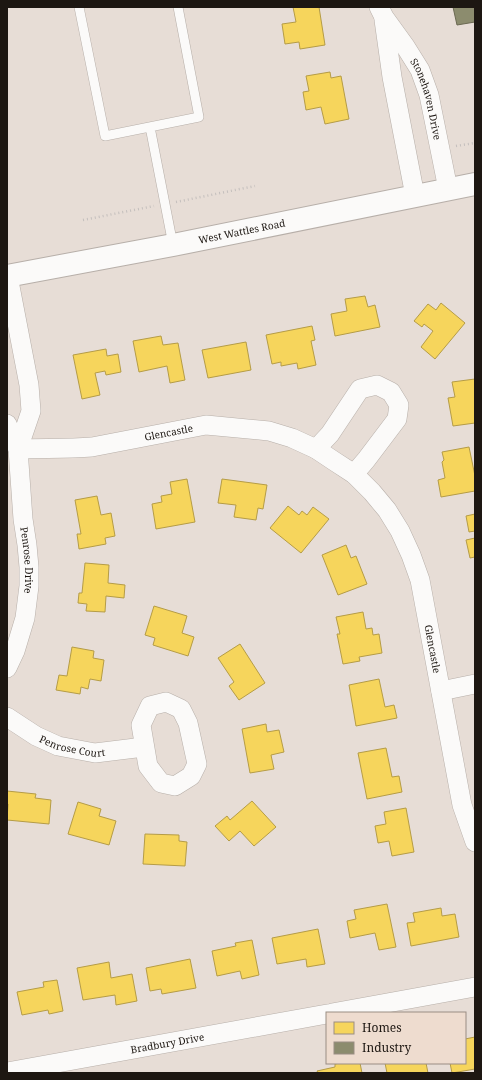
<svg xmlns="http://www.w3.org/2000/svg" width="482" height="1080" viewBox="0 0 482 1080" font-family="'Noto Serif',serif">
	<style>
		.homes { fill: #f6d55c; stroke: #b59c46 }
		.industry { fill: #8c8c6e; stroke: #6b6952 }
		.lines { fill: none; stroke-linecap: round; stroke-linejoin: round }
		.service-casing { stroke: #b7afa9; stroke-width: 10 }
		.minor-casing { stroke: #b7afa9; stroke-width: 20 }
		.tertiary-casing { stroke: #b7afa9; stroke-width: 24 }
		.path { stroke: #c4bfbd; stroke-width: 2.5; stroke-dasharray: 1 3; stroke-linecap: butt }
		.service { stroke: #fbfaf9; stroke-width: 9 }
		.minor { stroke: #fbfaf9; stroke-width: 19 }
		.tertiary { stroke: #fbfaf9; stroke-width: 22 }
		.labels { text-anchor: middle; stroke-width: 4; stroke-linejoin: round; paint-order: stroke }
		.street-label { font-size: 10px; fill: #1d1712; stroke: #eedccf }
	</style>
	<rect width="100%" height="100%" fill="#e7ddd6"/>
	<path class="homes" d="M293,7H319L325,45L300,49L299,42L285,44L282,24L296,22Z
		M330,72L331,78L341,76L349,119L325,124L321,107L306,110L303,92L309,91L306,76Z
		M365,296L368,307L375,305L380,327L335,336L331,314L347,311L345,299Z
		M441,303L465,323L435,359L421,347L433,331L424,324L422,327L414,321L428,304L436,310Z
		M312,326L315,340L311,341L316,365L298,369L297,363L281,366V362L272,364L266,335Z
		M161,336L163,345L178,343L185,380L170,383L167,366L139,372L133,341Z
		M246,342L251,370L208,378L202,350Z
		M106,349L107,356L118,354L121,372L106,375L105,371L95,373L100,395L82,399L73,355Z
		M475,379V423L453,426L448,398L455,397L452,382Z
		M469,447L475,476V491L441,497L438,480L445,478L442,462L444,460L442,452Z
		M187,479L195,522L156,529L152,504L162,502L161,496L172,494L170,482Z
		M222,479L267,485L263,509L258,508L256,520L234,517L236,505L218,503Z
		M97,496L101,515L111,513L115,536L105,538L106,544L79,549L77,534H81L75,500Z
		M288,506L299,515L302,511L307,515L313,507L329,519L301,553L270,528Z
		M475,514V531L469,532L466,516Z
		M475,538V557L470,558L466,540Z
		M346,545L351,558L356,556L367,584L338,595L322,555Z
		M85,563L109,565L108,583L125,585L124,598L106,596L105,612L86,611L87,604L78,603L79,593H82Z
		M154,606L187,616L182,633L194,637L188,656L153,645L155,638L145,635Z
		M363,612L366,629L372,628L373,635L379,634L382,653L359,657L360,661L343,664L337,634H340L336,617Z
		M240,644L265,683L239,700L229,686L234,682L218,658Z
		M72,647L94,651L93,658L104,660L101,681L90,679L88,689L81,687L80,694L56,690L59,675L67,676Z
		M379,679L385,707L394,705L397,718L356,726L349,685Z
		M266,724L267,732L279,730L284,752L271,755L274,769L250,773L242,729Z
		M386,748L392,777L399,776L402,792L367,799L358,753Z
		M7,791L36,794L35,798L51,800L49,824L7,820L8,804H7Z
		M252,801L276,827L254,846L240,831L229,841L215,826L227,816L230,820Z
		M78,802L101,809L99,816L116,821L109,845L68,834Z
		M406,808L414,852L392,856L389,841L378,843L375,826L386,824L384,812Z
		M145,834L179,835V841L187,842L185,866L143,864Z
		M387,904L396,947L379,950L375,933L350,938L347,921L356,919L354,910Z
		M441,908L442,916L455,914L459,937L411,946L407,923L415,922L413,913Z
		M318,929L325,964L307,967L306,959L277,964L272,938Z
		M252,940L259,975L242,979L240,971L217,976L212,951L236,946L235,943Z
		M190,959L196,988L162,994L161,989L150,991L146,968Z
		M109,962L111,978L132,974L137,1001L116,1005L115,995L83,1000L77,968Z
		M57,980L63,1011L49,1014L48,1010L22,1015L17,992L44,987L43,982Z
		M475,1037V1069L452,1073L450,1063H465V1039Z
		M340,1063H360L362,1073H318L317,1071L335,1067V1064Z
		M385,1063H426L428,1073H387Z"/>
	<path class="industry" d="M453,7H475V22L457,25Z"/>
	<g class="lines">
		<g class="service-casing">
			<path id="service" d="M79,7L105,136L199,117L178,7
				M150,127L173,245"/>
		</g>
		<g class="minor-casing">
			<g id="minor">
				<path id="s1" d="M379,7L384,17L405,46L420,70L429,95L448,189"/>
				<path d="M384,20L392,77L415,196"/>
				<path d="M8,276L29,385L31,411L18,449"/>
				<path id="s2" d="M7,424L18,449L23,519L27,545L29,567V586L25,618L15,651L7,668"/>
				<path id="s3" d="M18,449C43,448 67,449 92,447L206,425L269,431L292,438L316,449L334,461L354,474L372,492L387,510L400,531L411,555L420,580L462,805L475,842"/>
				<path d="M316,449L330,434L360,389L377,385L391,392L399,405L397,419L366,460L354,474"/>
				<path d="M441,691L475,684"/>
				<path d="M166,702L181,709L188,723L197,764L191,776L175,786L161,783L148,766L141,725L150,706Z"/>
				<path id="s4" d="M7,717L36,736L58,746L95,753L144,747"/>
				<path d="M332,1013L475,987"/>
				<path id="s5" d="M7,1072L327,1014"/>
			</g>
		</g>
		<g class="tertiary-casing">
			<g id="tertiary">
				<path id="s6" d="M7,276L173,245L475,184"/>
			</g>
		</g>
		<path class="path" d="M456,146L475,143
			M176,202L255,186
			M83,220L154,206"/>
		<use href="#service" class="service"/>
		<use href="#minor" class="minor"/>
		<use href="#tertiary" class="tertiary"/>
	</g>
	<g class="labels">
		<g class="street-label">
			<text dy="4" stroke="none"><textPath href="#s1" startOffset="105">Stonehaven Drive</textPath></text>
			<text dy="4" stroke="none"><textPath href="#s6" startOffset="239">West Wattles Road</textPath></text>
			<text dy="4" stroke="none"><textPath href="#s3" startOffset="152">Glencastle</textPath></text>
			<text dy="4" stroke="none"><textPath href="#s2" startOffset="139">Penrose Drive</textPath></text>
			<text dy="4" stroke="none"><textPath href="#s3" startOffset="546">Glencastle</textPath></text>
			<text dy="4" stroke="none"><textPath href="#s4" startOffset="73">Penrose Court</textPath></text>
			<text dy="4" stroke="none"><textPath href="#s5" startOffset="163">Bradbury Drive</textPath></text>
		</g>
	</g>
	<rect width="482" height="1080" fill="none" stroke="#1d1712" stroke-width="16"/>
	<rect x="326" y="1012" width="140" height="52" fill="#eedccf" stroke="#9a8d83"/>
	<rect x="334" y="1022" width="20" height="12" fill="#f6d55c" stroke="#9a8d83"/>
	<text x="362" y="1032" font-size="12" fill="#1d1712">Homes</text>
	<rect x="334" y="1042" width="20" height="12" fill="#8c8c6e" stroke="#9a8d83"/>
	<text x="362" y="1052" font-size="12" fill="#1d1712">Industry</text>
</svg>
